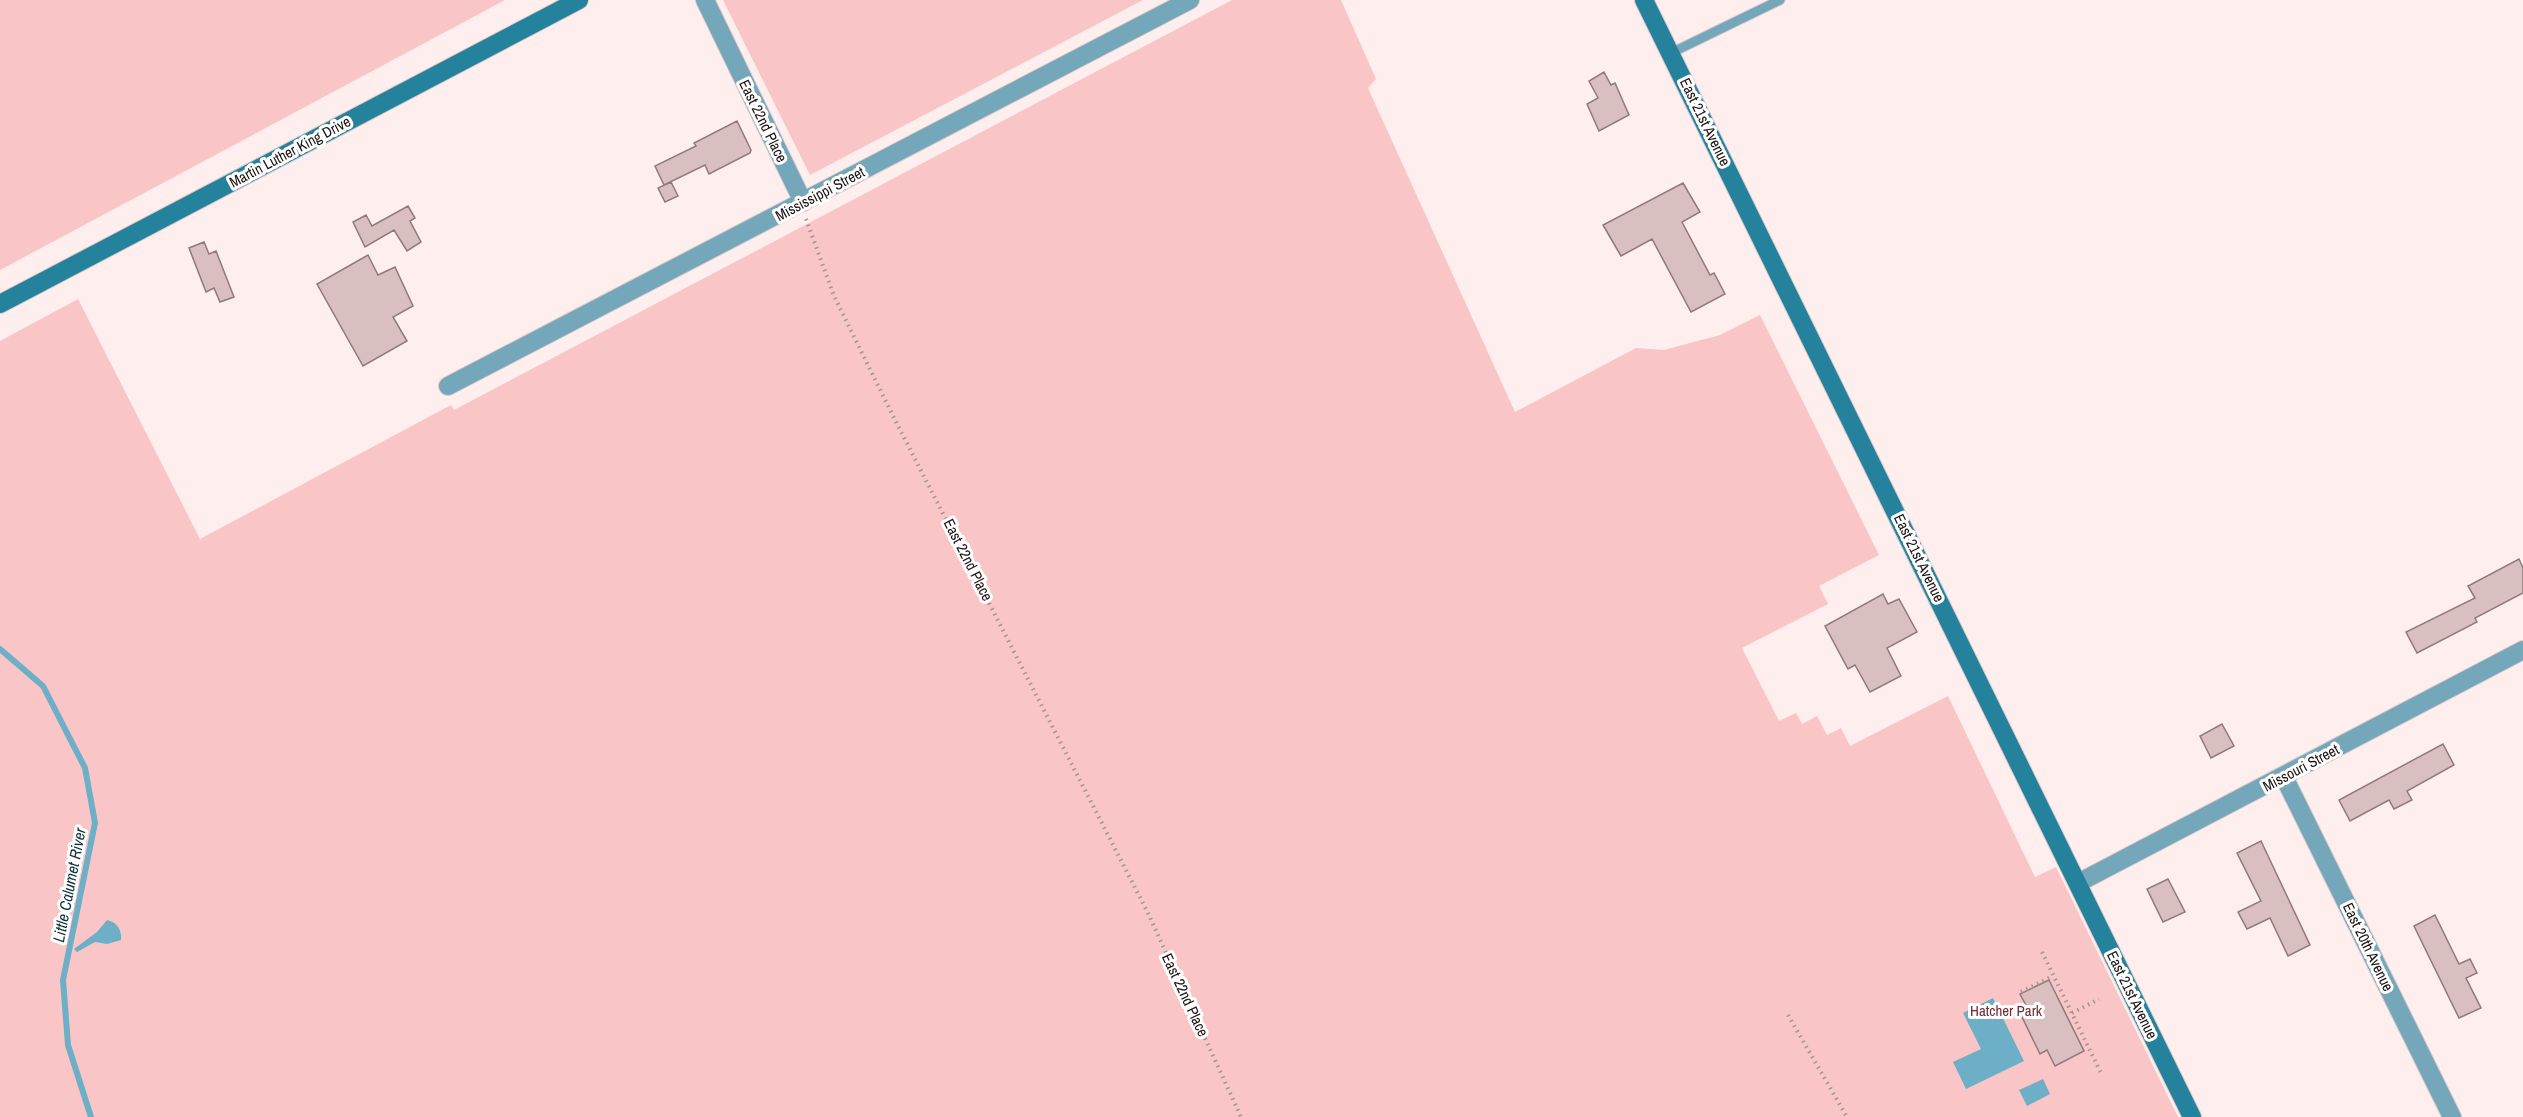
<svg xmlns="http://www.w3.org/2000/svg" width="2523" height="1117" viewBox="0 0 2523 1117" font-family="'Archivo Narrow',sans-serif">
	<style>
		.green { fill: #f9c5c6 }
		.water { fill: #6cafc6 }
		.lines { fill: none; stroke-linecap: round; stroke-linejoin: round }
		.stream { stroke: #6cafc6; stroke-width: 6 }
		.building { fill: #d9bfbf; stroke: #91797a; stroke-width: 1.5 }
		.lane-casing { stroke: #dacbcb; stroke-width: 11 }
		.street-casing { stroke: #dacbcb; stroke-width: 20 }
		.secondary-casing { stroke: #dacbcb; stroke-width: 20 }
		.path { stroke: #a39595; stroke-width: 4; stroke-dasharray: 1.5 4.5; stroke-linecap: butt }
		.lane { stroke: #73a7b9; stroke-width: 9 }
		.street { stroke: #73a7b9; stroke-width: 18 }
		.secondary { stroke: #25829c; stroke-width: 18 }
		.labels { text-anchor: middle; stroke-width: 6; stroke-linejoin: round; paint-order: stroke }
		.street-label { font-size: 15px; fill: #1c1313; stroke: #fff }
		.park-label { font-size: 15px; fill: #732830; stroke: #fff }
		.water-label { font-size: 16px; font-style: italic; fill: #11323c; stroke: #fff }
	</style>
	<rect width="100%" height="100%" fill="#feeeee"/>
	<path class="green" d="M0,0H505L0,270Z
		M723,0H1143L810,175Z
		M1232,0H1341L1376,79L1368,88L1515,412L1636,348L1664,350L1720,335L1760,315L1879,555L1819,586L1828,604L1742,648L1779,721L1796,713L1802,724L1817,716L1827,735L1841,728L1850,746L1948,696L2035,877L2056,867L2178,1117H0V341L78,299L200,539L451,405L454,410Z"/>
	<path class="water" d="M107,920C117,922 122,930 121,940L107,944L95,942L77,952L74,949L97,932Z
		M1993,998L2024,1061L1966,1089L1953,1062L1981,1049L1963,1013Z
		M2043,1079L2050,1094L2027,1106L2019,1090Z"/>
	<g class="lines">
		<path class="stream" d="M0,649L43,686L85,768L95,823L63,980L68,1045L91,1117"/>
	</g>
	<path class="building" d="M1604,72L1611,85L1615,83L1629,115L1599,131L1587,104L1598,98L1589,81Z
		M737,121L751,150L750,153L709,174L705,165L664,185L655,166L696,146L694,143Z
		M671,182L678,196L665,202L658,188Z
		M1683,183L1700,212L1682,222L1710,275L1714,273L1725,294L1691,312L1652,239L1621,256L1603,225Z
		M408,206L415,218L410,221L421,242L407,251L394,230L365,247L353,222L366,215L372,226Z
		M204,242L209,254L216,251L234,297L220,302L214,288L206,292L189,248Z
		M368,255L378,275L395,267L413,306L393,317L407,341L363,366L317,284Z
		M2519,559L2523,568V593L2475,618L2477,622L2417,653L2406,632L2475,598L2468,586Z
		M1883,594L1888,604L1899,599L1917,632L1887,648L1901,676L1870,692L1855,665L1848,669L1825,626Z
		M2222,724L2234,746L2211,758L2200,736Z
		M2443,744L2454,765L2407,791L2412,800L2394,809L2389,800L2350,821L2339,800Z
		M2261,841L2310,945L2288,956L2270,918L2247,929L2238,912L2261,901L2237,853Z
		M2168,879L2185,912L2163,922L2147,889Z
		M2435,915L2459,964L2470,959L2477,973L2466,978L2481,1008L2459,1018L2414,926Z
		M2049,980L2084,1051L2055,1066L2047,1050L2040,1054L2020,1013L2028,1009L2020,994Z"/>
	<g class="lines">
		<g class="lane-casing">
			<path id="lane" d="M1671,53L1780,0"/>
		</g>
		<g class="street-casing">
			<path id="street" d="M705,0L803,202
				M448,386L1190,0
				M2284,777L2452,1117
				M2078,883L2523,650"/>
		</g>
		<g class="secondary-casing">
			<path id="secondary" d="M1644,0L2192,1117
				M0,304L579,0"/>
		</g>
		<path class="path" d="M806,219L834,296L895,420L1147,911L1241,1117
			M2042,952L2102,1075
			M2021,992L2053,976
			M2072,1013L2099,999
			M1788,1015L1847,1117"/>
		<use href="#lane" class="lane"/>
		<use href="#street" class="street"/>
		<use href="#secondary" class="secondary"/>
	</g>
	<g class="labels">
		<g class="street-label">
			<text transform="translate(763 121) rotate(64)" y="5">East 22nd Place</text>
			<text transform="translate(1705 122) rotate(64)" y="5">East 21st Avenue</text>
			<text transform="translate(290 152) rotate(-28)" y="5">Martin Luther King Drive</text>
			<text transform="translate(820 194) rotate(-28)" y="5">Mississippi Street</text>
			<text transform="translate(1919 558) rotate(64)" y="5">East 21st Avenue</text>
			<text transform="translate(968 560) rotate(63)" y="5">East 22nd Place</text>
			<text transform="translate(2301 768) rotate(-28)" y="5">Missouri Street</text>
			<text transform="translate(2368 947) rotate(64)" y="5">East 20th Avenue</text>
			<text transform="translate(1185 995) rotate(65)" y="5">East 22nd Place</text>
			<text transform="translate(2132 995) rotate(64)" y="5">East 21st Avenue</text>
		</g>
		<g class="park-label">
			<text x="2006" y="1016">Hatcher Park</text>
		</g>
		<g class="water-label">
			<text transform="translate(69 885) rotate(-79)" y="6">Little Calumet River</text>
		</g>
	</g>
</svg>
